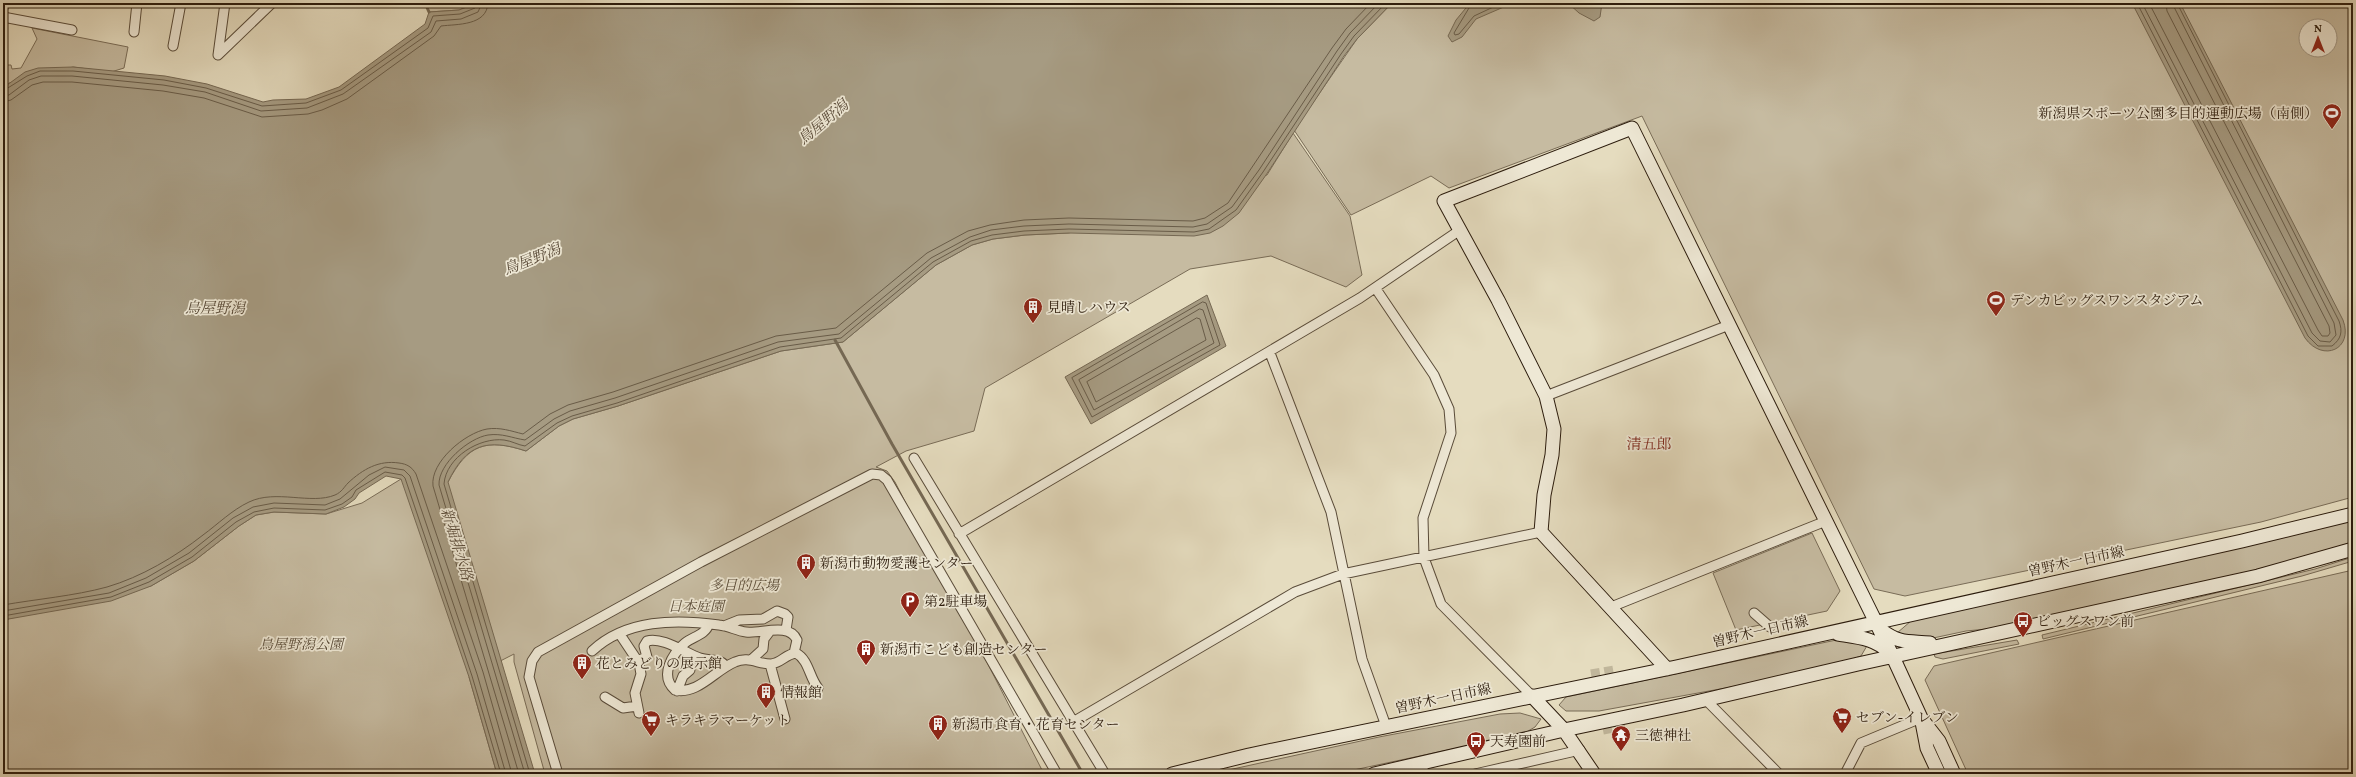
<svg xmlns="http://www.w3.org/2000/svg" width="2356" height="777" viewBox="0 0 2356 777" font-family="Vollkorn,'Noto Serif JP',serif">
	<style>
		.green { fill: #c6bba1; stroke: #796c57; fill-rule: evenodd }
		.water { fill: #a69b82; stroke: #756853 }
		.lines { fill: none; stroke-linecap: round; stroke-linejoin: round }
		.shore { stroke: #695c48; stroke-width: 1 }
		.stream { stroke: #756853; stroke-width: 3 }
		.street-tunnel { stroke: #c0b69b; stroke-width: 9; stroke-dasharray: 9 4.5; stroke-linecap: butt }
		.street-casing { stroke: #5a4c3a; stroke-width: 11 }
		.secondary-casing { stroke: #2c1c0d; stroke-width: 15 }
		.street { stroke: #eee8d5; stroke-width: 9 }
		.secondary { stroke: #eee8d5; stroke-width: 13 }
		.labels { text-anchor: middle; stroke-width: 3.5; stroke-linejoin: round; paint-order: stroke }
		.poi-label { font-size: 14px; fill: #2c1c0d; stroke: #eee8d5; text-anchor: start }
		.street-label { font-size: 14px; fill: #2c1c0d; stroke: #eee8d5 }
		.park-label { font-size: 14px; font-style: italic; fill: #5a4c39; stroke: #eee8d5 }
		.water-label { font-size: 15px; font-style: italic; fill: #574836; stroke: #eee8d5 }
		.neighbourhood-label { font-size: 15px; fill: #7a1f14; stroke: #eee8d5 }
	</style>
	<rect width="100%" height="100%" fill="#e5dcbf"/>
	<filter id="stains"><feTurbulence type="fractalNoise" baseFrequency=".005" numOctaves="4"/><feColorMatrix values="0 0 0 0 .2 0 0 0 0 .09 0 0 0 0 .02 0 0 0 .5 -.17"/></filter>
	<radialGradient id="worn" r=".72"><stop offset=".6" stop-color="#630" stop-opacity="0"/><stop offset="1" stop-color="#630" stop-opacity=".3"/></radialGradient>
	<path class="green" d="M425,3H477L459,10L429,12Z
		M1392,3H2353V497L2261,522L1905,596L1874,589L1642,116L1449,188L1431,176L1351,215L1294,130L1357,39ZM2306,26H2330V50H2306Z
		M32,28L128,47L124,68L111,72L73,67L9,83L3,88V65H11L12,69L21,68L37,39Z
		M1293,133L1350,216L1362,275L1346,287L1271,256L1190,269L985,388L974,431L906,451L876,467L887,471L895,482L1044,774H545L514,662V654L469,677L497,774H3V620L151,586L194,561L239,526L256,515L274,512L326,514L362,503L401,479L448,482C468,444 486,438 526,451L559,426L573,419L618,406L781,351L843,342L936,265L972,245L993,239L1025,235L1069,233L1267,175Z
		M2353,519V542L2260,571L2007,627L1966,631L1924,640L1897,633L1911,621Z
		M1812,533L1840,591L1827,611L1736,630L1713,573Z
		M2353,557V561L2302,576L2043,639L2042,635L2315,569Z
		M2353,570V774H1968L1925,680L1934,666Z
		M1841,639L1868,644L1861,656L1849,660L1731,687L1599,711H1566L1559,705L1566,697Z
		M2017,640L2019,644L1943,659L1935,657L1934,654Z
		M1520,713L1541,719L1535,727L1523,734L1335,774H1210L1379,737L1500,714Z"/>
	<path class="water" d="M477,3H1392L1357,39L1344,56L1266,175L1239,213L1223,226L1210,233L1194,236L1069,233L1025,235L993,239L972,245L936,265L843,342L781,351L618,406L573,419L559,426L526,451C487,438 466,444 448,482L535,774H497L469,677L401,479L386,476L359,493L355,499L344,507L326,514L274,512L256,515L239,526L194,561L151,586L111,601L3,620V88L25,72L38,68L73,67L165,76L207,84L263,102L273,100L306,99L339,87L425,24L429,12L459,10Z
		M1470,3H1513L1476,19L1462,37L1452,42L1448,36L1456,20Z
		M1568,3H1602L1600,17L1594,21L1579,13Z
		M2132,3H2180L2343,320C2354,349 2323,363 2305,338Z
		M1207,295L1226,346L1091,424L1065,377Z"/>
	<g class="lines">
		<path class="shore" d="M1472,3L1454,33L1455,35L1459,34L1474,16L1502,3
			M2137,3L2308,336L2318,346H2332C2341,339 2343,332 2339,321L2177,3
			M2142,3L2312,333L2320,341L2330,342L2336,335L2334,323L2172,3
			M2149,3L2318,330L2322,336H2328L2330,333L2329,326L2167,11L2166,3
			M3,91L27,76L40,71H73L164,80L206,88L262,106L306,103L341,90L428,28L433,16L460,14L475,8L477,3
			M3,96L9,95L29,80L41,76H72L163,85L205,92L261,111L307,108L343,94L431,32L436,21L461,19L478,12L482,3
			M3,102L11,100L32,85L43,82H72L163,91L204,98L262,117L308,114L322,110L347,99L434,36L441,26C457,24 487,26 488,3
			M1203,302L1206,303L1220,345L1092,417L1072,378Z
			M1200,309L1203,310L1214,343L1094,410L1079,380Z
			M1197,318L1200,319L1206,340L1096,402L1087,382Z
			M3,605C37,599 74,596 107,587C141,577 175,557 203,535C218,524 232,510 249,502C276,489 311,505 335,495C342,492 344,487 348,483C363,469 379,460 399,463C407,464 412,467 416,474L483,672L512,774
			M3,611L109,593L146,578L189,553L233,518L253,507L274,503L325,505L340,499L369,475L385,467L404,470L410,476L477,674L506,774
			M3,616L111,597L149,582L192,557L236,522L254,512L274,508L325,510L342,504L352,497L356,490L385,472L402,475L405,478L472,676L501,774
			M519,774L433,486C430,462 465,433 487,429C500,427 511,431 523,434L550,414L568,405L613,392L776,336L836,328L927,253L968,231L990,225L1024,220L1069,218L1193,221L1205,218L1228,203L1332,48L1346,29L1371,3
			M525,774L439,485C438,464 469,438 488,435C502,433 512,438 525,440L554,419L570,411L615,398L778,342L839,334L931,258L970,237L991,230L1024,226L1069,224L1193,227L1207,224L1232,207L1259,170L1337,51L1350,33L1379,3
			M530,774L444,484C446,457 480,437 504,440C512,441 518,445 525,446L557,423L572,416L617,403L780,347L841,338L933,262L971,241L992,235L1024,231L1069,229L1194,232L1209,229L1236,210L1263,172L1341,54L1354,36L1386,3"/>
		<path class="stream" d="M425,3L429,12
			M835,340L892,444L1083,774"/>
		<path class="street-tunnel" d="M1591,674L1614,670
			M1603,730L1625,726"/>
		<g class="street-casing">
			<path id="street" d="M3,8L4,3
				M3,17L72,30
				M134,32L137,3
				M173,46L181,3
				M218,55L272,3
				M218,55L225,3
				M1376,289L1434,375L1449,409L1451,433L1423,518L1424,558L1441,604L1532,696
				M1270,353L1331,512L1362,659L1386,726
				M1546,396L1729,325
				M914,458L1105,774
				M959,534L1360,298L1460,230
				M1611,607L1826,521
				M1754,613L1770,627
				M709,624C705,635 694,636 685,643C672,654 659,676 675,690C698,695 715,670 735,662C748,656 758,664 771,664C781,663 786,654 796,653C809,660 809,677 818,688
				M724,626L739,620L763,619L777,611L785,614L788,617L786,630
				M619,633L639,663L641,674L635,693L639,713
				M592,651C626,619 676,619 719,625C729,626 737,631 746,632C761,634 789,622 797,640L794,653
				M752,659L763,649L764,639L770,631
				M639,660L647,657L644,646L647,641C662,636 687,654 700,658C709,661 719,658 726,666
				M770,664L785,719
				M677,691L683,676L690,670V654
				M605,697L623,708L637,706
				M1706,700L1779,774
				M1073,722L1295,592L1343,574L1541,532
				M1422,763L1424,774
				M558,774L529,677L532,661L538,652L701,562L872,474L881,475L887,480L1057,774
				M1475,774L1580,750
				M1845,774L1861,743L1921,718"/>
		</g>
		<g class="secondary-casing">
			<path id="secondary" d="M1881,630C1900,644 1908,641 1930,643
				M1838,634C1857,637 1876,638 1891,654
				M1667,669L1541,532L1544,495L1552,455L1554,429L1546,396L1498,300L1444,201L1632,128L1893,657L1921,718L1939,741L1954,774
				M1532,696L1564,730L1594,774
				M1922,722L1927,748L1939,774
				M1172,774L1249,755L1676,667L2242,541L2353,514
				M1374,774L1564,730L1683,705L1858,664L2258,576L2353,549"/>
		</g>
		<use href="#street" class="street"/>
		<use href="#secondary" class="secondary"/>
	</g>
	<defs>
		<g id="stadium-pin" transform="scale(1)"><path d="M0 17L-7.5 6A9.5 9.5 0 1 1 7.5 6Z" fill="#8f2418" stroke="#eee8d5"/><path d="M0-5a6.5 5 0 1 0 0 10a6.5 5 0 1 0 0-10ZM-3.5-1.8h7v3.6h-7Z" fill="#fff"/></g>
		<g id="building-pin" transform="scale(1)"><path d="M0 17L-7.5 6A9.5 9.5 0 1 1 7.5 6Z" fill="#8f2418" stroke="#eee8d5"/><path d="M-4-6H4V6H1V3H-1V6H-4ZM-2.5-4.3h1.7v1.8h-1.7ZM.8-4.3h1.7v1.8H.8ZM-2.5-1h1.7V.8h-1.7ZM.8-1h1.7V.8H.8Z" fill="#fff"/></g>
		<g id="parking-pin" transform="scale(1)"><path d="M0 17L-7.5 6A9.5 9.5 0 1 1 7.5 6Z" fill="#8f2418" stroke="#eee8d5"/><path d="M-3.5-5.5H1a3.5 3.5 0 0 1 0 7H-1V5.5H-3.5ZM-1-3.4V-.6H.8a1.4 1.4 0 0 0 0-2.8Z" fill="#fff"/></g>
		<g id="bus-pin" transform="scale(1)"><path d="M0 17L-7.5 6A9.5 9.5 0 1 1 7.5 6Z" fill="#8f2418" stroke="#eee8d5"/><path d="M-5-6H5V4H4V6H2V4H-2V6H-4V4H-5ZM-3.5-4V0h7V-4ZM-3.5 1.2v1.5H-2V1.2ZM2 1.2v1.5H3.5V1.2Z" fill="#fff"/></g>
		<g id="supermarket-pin" transform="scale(1)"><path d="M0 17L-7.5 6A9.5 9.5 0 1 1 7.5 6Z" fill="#8f2418" stroke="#eee8d5"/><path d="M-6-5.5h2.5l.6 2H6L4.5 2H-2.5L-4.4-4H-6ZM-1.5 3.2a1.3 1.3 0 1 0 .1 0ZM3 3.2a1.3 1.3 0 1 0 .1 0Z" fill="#fff"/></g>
		<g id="temple-pin" transform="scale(1)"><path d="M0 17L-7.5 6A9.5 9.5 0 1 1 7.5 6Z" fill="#8f2418" stroke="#eee8d5"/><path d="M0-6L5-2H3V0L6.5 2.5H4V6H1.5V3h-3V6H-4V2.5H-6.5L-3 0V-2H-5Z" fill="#fff"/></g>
	</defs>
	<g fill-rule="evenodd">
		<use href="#stadium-pin" x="2332" y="113"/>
		<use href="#stadium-pin" x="1996" y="300"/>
		<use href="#building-pin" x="1033" y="307"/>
		<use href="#building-pin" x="806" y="563"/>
		<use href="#parking-pin" x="910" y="601"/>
		<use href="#bus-pin" x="2023" y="621"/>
		<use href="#building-pin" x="866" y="649"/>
		<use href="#building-pin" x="582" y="663"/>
		<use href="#building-pin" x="766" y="692"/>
		<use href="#supermarket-pin" x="1842" y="717"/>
		<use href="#supermarket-pin" x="651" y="720"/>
		<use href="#building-pin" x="938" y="724"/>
		<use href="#temple-pin" x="1621" y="735"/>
		<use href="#bus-pin" x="1476" y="741"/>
	</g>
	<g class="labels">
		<g class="poi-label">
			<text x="2318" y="118" text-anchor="end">新潟県スポーツ公園多目的運動広場（南側）</text>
			<text x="2010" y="305">デンカビッグスワンスタジアム</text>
			<text x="1047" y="312">見晴しハウス</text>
			<text x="820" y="568">新潟市動物愛護センター</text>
			<text x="924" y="606">第2駐車場</text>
			<text x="2037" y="626">ビッグスワン前</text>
			<text x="880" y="654">新潟市こども創造センター</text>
			<text x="596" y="668">花とみどりの展示館</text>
			<text x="780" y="697">情報館</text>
			<text x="1856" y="722">セブン-イレブン</text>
			<text x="665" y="725">キラキラマーケット</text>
			<text x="952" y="729">新潟市食育・花育センター</text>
			<text x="1635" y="740">三徳神社</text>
			<text x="1490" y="746">天寿園前</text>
		</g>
		<g class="street-label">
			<text transform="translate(2076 561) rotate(-12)" y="5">曽野木一日市線</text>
			<text transform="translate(1760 631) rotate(-13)" y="5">曽野木一日市線</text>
			<text transform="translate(1443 698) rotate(-12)" y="5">曽野木一日市線</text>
		</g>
		<g class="park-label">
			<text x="744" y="590">多目的広場</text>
			<text x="696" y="611">日本庭園</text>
			<text x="301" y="649">鳥屋野潟公園</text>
		</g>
		<g class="water-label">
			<text transform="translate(823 122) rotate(-40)" y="5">鳥屋野潟</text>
			<text transform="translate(532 259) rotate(-22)" y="5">鳥屋野潟</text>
			<text x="215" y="313">鳥屋野潟</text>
			<text transform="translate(457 544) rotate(73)" y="5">新堀排水路</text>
		</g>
		<g class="neighbourhood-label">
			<text x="1649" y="449">清五郎</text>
		</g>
	</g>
	<rect width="2356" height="777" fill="none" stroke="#e5dcbf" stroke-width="16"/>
	<rect x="4" y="4" width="2348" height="769" fill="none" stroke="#2c1c0d" stroke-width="2"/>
	<rect x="8" y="8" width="2340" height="761" fill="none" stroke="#2c1c0d"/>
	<g transform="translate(2318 38)"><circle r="19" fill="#eee8d5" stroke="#a09685"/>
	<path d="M0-3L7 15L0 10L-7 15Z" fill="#8f2418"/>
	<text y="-6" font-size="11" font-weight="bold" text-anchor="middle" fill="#2c1c0d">N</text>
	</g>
	<rect width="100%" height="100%" filter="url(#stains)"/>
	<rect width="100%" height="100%" fill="url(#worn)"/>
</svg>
